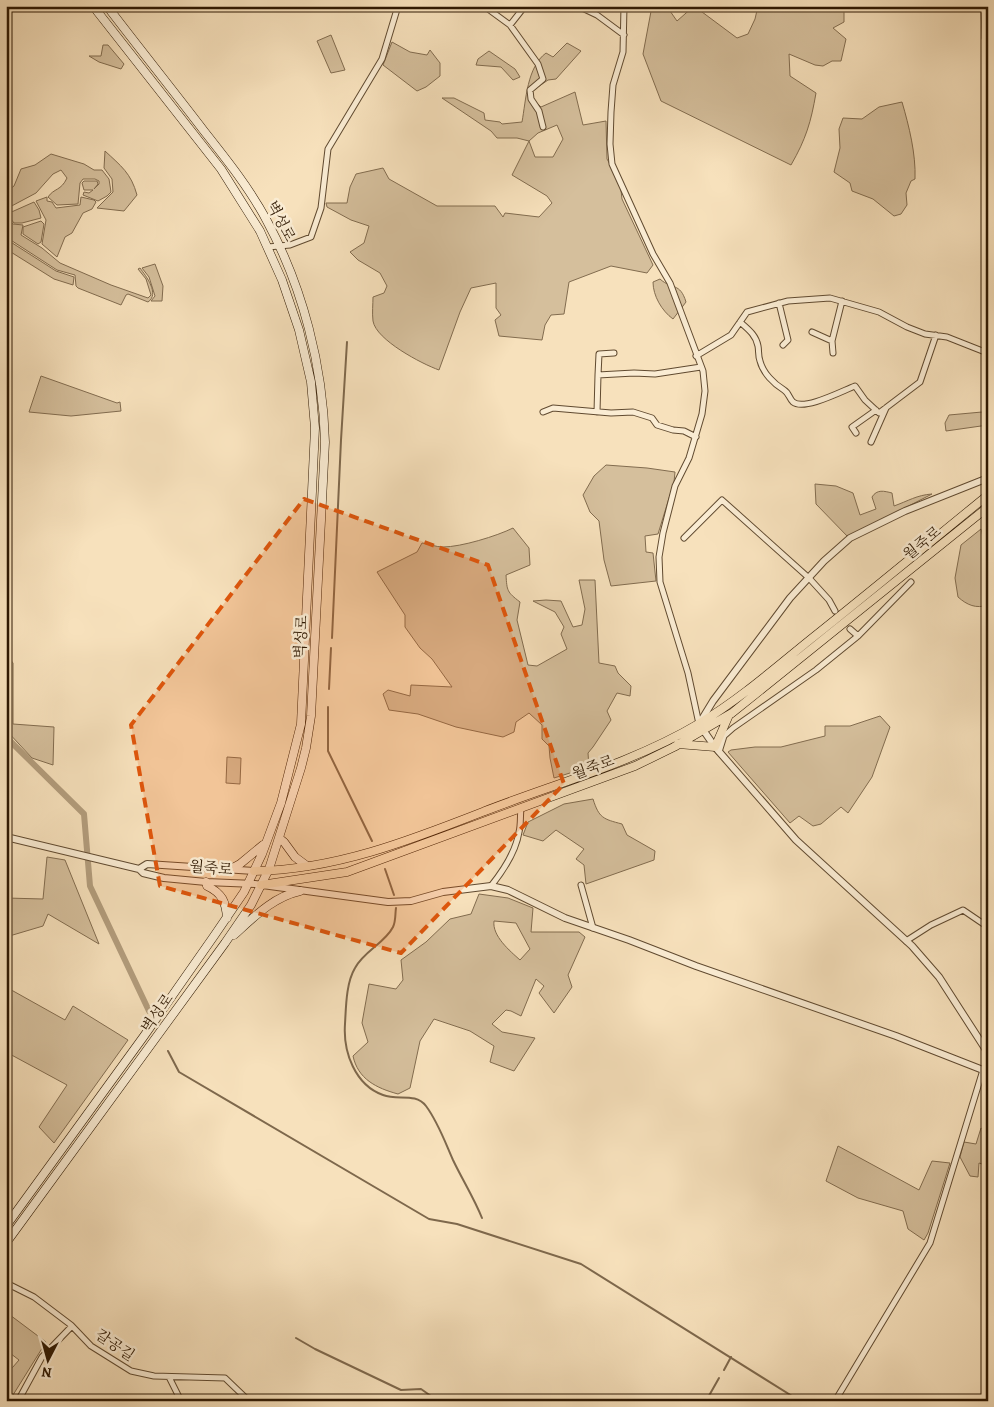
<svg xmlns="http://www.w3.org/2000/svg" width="994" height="1407" viewBox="0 0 994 1407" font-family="Alegreya,'Noto Serif KR',serif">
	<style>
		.green { fill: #d5bf9c; stroke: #826c4f; fill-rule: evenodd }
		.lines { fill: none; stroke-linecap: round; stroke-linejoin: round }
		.stream { stroke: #7e684c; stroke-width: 2 }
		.canal { stroke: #b39d7d; stroke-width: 6 }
		.minor-casing { stroke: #604a30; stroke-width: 7 }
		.tertiary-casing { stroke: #604a30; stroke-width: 8 }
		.secondary-casing { stroke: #2e1802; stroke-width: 9 }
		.primary-casing { stroke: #2e1802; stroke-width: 9 }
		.minor { stroke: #faecd3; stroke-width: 5 }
		.tertiary { stroke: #faecd3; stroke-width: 6 }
		.secondary { stroke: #faecd3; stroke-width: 8 }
		.primary { stroke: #f7e1bc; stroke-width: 8 }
		.marked { fill: #df560c; fill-opacity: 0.2; stroke: #df560c; stroke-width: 4; stroke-dasharray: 10 6; stroke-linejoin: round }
		.labels { text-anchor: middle; stroke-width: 5; stroke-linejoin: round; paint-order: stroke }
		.street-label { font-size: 15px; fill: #2e1802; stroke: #faecd3 }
	</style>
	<rect width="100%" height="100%" fill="#f7e1bc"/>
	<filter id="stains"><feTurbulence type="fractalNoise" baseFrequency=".004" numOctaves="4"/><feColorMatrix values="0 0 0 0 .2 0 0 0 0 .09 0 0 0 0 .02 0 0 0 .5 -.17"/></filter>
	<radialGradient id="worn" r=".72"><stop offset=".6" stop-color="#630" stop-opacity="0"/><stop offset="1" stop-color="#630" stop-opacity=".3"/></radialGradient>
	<path class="green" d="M652,6H661L662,11H670L677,21L694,6L737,38L748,34L755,19L758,6L772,9V6L844,7V22L833,28L846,39L841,61H832L823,66L815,65L789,54L790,76L816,93C811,122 806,139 791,165L661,101L643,54Z
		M331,35L345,70L331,73L317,41Z
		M392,42L410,52L427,55L430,50L440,63V76L426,87L417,91L383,65Z
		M567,43L581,51L556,79L548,80L532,91L534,100L541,107L575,92L583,125L606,121L607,159L620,182L622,199L653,265L647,273L611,266L569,282L564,314L551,315L545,325L542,340L499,336L495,320L501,315L496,308V283L471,288L460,312L439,370C422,364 376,340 373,321C372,313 373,304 373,297L384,293L387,286L380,273L358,260L350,252L364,243L369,226L351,220L327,207L326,203H347L350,187L356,174L383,168L389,179L437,206H495L503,217L505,213L539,217L552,203L547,196L512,175L529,141L517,138H497L491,131L442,98H454L484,113L485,120L500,122L502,124L522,122C526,100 527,67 546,53L553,57ZM557,125L563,139L553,157H535L529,141L538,133Z
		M103,45H108L124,64L121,69L99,62L89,56H101Z
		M489,51L515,69L520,77L513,80L501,67L476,65L478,59Z
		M902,102C909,126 916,154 915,179L911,181L906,193L907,205L901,214L894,216L873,199L852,191L850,183L834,172L840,148L839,129L843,118L862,119L879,107Z
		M105,151C121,166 131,173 137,195L124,211L97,208L113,192L112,179L104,168Z
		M51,154L84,164L94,170H102L109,179L111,192L107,196L98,201L83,195L84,192L89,193L93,190H84L82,183L84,181H97L98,184L94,189L99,184V181L95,179H83L80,183L78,204L57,205L48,197C54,188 61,191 67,178L61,170L53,174L36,193L6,209V192L14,186L21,169L35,165Z
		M47,197V201L52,202L56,208L80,205L81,197L94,200L96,202L92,209L83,213L72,233L65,237L57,257L42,244L46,220L36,201Z
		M34,202L39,210L41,218L22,223H14L7,214Z
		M6,218L13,224L23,225L21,235L42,248L60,263L111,285L148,298L151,295L146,279L138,269L140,268C146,276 160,294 148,302L128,294L126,295L121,305L78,288L76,286L75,275L57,270L6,237Z
		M41,221L44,224L41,242L38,244L23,234V227Z
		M6,239L56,271L74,277L73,285L54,279L6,249Z
		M155,264L163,286L162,301H151L155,296L149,277L142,268Z
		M660,279C672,290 680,282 686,302L673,319C662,311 653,296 653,282Z
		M41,376L117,403L120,402L121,411L71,416L29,412Z
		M982,412L988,425L946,431L945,423L949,415Z
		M606,465L647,468L675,472L674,482L658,534L645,536L646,552L653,553L656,581L611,586L604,560L599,521L590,512L583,495L594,476Z
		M815,484L836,486L853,493L860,515L876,509L872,497C877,489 884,491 892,493L894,506C908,501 917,495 932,494L848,537L816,504Z
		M513,528L529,548L530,565L506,575C507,591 507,592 520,602L517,620L528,665L537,666L567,649L561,634L564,627L555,612L533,601L546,600L561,601L573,627L582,625L585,609L579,580H595L599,663L615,666L618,673L631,686L630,696L617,693L607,711L611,720L593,747L588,753L589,767L554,778L550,758L549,746L542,739V725L529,713L516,722L514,732L503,737L456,727L418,714L389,710L383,694L388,690L410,696L411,685L452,687L432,659L420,648L405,627V615L377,572L417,552L422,543C429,544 436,547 443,547C461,547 497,536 513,528Z
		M981,529L983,537L988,540V605C976,609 967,605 958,597L955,578L961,545Z
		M6,654L13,663V724L54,727L53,765L32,758L6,730Z
		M880,716L890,727L872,777L848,813L841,807L821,824L813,826L799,816L790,823L728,752L731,750L755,747H781L825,736V726H850Z
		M227,757L241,758L240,784L226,783Z
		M593,799C599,818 603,819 622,824L627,835L655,851L654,860L586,884L584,865L576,859L584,849L556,830L543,841L523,835L528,822L564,804Z
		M47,857L65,860L99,944L48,914L43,926L6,937V898L43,899Z
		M479,894L508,898L533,908L531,932H579L585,937L568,975L572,987L554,1013L539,993L544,986L536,979L521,1016L511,1011L506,1010L492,1024L502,1032L535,1038L514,1071L490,1062L494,1046L470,1031L434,1019L420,1041L410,1088L398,1094C376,1088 358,1079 353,1056L368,1042L362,1023L369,984L396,989L403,980L401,960L426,942L450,919L471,914ZM494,921L516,923L530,949L520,960C510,951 492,936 494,921Z
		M6,987L65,1020L73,1006L128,1040L54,1143L39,1127L67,1085L6,1052Z
		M981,1128L988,1133V1166L979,1163L978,1177L970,1176L960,1157L964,1142L976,1144Z
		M838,1146L919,1190L932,1161L950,1163L928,1233L924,1240L908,1229L903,1211L858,1198L826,1181Z
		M6,1312L46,1342L13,1395L6,1385V1375L19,1360L6,1350Z"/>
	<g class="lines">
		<path class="stream" d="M332,638L341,440L347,342
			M329,689L331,648
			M328,707V751L372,841
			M385,869L394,895
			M396,908C395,914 396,921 393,927C385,943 364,951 355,968C346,983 346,1007 345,1024C343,1052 355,1085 383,1095C398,1101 415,1092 426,1106C438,1122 445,1142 453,1160C462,1179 474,1198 482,1218
			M168,1051L179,1072L429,1219L457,1224L581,1264L800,1401
			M296,1338L315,1349L401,1390L421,1389L438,1401
			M724,1370L731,1357
			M706,1401L719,1378"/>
		<path class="canal" d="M6,737L84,814L90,886L149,1011"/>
		<g class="minor-casing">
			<path id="minor" d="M484,6L510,25L538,64L543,79L530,90L531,99L539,111L543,127
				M578,6L597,15L624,35
				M624,6L623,52L613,85L611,112L610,144L612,164L653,254L670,283L703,371L705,391L702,414L689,458L675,486L663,533L659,557L660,582L688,673L699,724
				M984,6L985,38L988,44
				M510,25L525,6
				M268,247L290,245L311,237L321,208L328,149L382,59L398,6
				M779,303L788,340L783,345
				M740,322C748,329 756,335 758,346C759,351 758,356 760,361C763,373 774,384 784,390C789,393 789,398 793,402C804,411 842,391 855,386L865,400L879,413L920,382L936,335
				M812,332L832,341
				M833,353L832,341L842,301
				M696,356L731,335L747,312L788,301L830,298L879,312L907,327L925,334L947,337L985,352L988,359
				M598,375L599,354L614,353
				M543,412L553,408L611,413L633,412L652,418L657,425L673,430L684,431L696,437
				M597,412L598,375L634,373L655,374L701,367
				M856,433L852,427L876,410
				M871,442L886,408
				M684,538L722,500L809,578L829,600L835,611
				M850,629L858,636
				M719,752L724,736L733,728L816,670L858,636L911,582
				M581,885L593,928
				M491,886C503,871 516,851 519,832C521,825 520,816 521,808
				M906,941L931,925L963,910L988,927
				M6,1283L34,1297L71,1325L91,1346L131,1371L154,1376L225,1378L249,1401
				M169,1377L181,1401
				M18,1401L42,1357L72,1326
				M835,1401L930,1243L983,1070"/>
		</g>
		<g class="tertiary-casing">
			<path id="tertiary" d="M988,478L905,511L850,538L824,561L790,598L713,701L699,724L715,747L796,840L912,946L939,977L988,1053
				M6,837L139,869L143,873L164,878L206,882L255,884L388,902L411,901L443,892L491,886L508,890L565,918L629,940L696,966L896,1036L988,1072
				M139,869L147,864L254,871"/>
		</g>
		<g class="secondary-casing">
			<path id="secondary" d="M279,838L284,842L295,857L307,866
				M229,870L240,864L263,845
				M206,882L207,886C222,893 226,902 227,918
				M234,935C254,917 273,897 300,891
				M6,1226L144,1036L214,936L244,892L262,854L281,803L301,724L315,428L311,382L299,330L282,280L260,231L221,169L93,6
				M6,1243L225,943L251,905L269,869L301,768L306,748L311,716L325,442C323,366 303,288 267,221C250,189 227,160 204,131C172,89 139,48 107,6"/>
		</g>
		<g class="primary-casing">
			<path id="primary" d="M678,744L715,747L729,715
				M254,871C335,870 411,840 485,811C557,783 633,763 700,723C740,699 775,668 811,639C870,592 929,543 988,495
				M261,885L347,872L635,766L674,747L732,713L988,507"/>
		</g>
		<use href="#minor" class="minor"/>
		<use href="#tertiary" class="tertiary"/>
		<use href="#secondary" class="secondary"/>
		<use href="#primary" class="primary"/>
	</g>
	<path class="marked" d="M304,499L488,565L564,784L401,953L160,886L131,725Z"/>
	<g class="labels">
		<g class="street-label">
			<text transform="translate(281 221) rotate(62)" y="5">벽성로</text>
			<text transform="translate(922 543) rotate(-39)" y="5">월죽로</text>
			<text transform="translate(301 637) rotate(-87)" y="5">벽성로</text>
			<text transform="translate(593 767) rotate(-20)" y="5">월죽로</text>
			<text transform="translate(211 868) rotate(5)" y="5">월죽로</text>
			<text transform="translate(157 1013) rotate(-55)" y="5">벽성로</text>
			<text transform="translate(115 1345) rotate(34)" y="5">갈공길</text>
		</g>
	</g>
	<rect width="994" height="1407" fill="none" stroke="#f7e1bc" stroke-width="25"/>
	<rect x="8" y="8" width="979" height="1392" fill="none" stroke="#2e1802" stroke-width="2.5"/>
	<rect x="12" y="12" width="969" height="1382" fill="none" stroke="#2e1802"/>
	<g transform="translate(48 1360) rotate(186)" stroke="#faecd3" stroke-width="4" paint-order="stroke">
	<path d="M0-4L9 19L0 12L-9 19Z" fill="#2e1802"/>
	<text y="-8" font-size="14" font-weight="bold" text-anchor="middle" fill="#2e1802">N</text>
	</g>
	<rect width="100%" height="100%" filter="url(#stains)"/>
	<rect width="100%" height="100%" fill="url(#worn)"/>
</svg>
